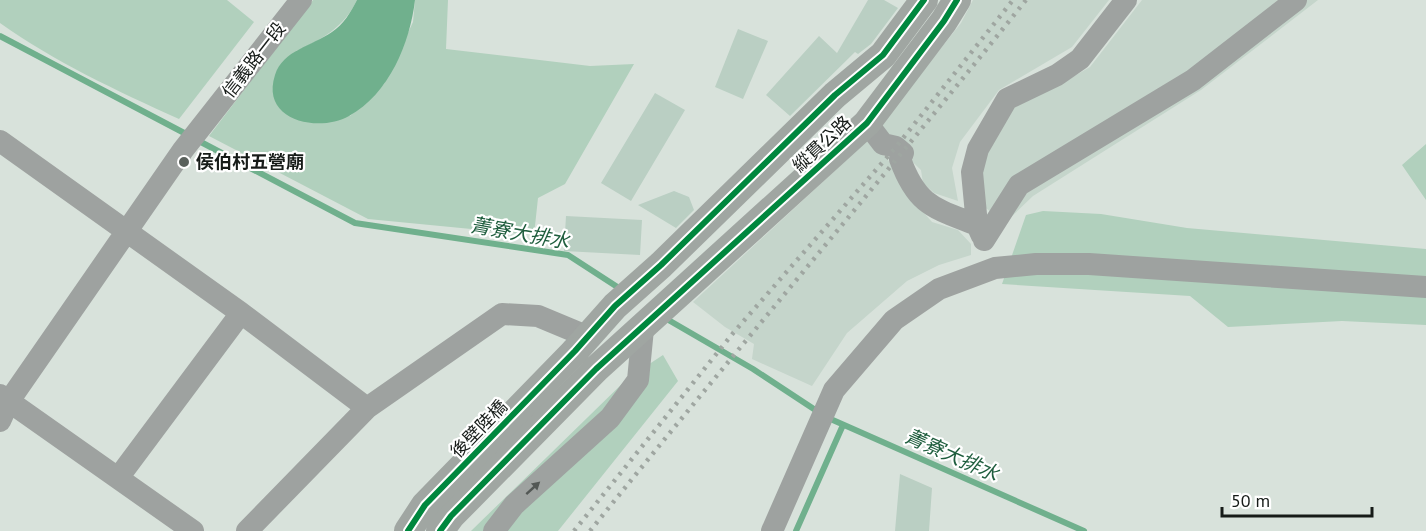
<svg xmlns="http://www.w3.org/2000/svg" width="1426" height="531" viewBox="0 0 1426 531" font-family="'PT Sans','Noto Sans TC',sans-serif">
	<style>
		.built { fill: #c5d5cb }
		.green { fill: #b1d0bd }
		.water { fill: #70b08d }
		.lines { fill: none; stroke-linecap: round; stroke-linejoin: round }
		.stream { stroke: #70b08d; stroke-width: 6 }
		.building { fill: #bacfc3 }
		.minor { stroke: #9ea2a0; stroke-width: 22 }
		.major { stroke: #a0a6a2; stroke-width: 28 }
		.rail { stroke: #9fa6a1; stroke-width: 4.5; stroke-dasharray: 3 6; stroke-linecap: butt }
		.major-bridge { stroke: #a0a6a2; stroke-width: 28 }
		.cycleway-casing { stroke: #fff; stroke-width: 10 }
		.cycleway { stroke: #00873e; stroke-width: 6 }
		.oneway { fill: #535855 }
		.poi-dot { fill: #5a615c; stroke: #fff; stroke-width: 2 }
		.labels { text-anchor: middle; stroke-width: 4.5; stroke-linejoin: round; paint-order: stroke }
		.street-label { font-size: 18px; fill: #161b18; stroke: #fff }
		.poi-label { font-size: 18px; font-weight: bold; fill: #161b18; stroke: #fff; text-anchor: start }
		.water-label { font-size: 20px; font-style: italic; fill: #1f5e3e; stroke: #fff }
	</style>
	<rect width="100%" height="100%" fill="#d8e2db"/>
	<path class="built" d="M973,0H1109L1072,47L999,90L960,142L952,168L958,201L934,193L923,183L921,170L877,128L961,23Z
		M1142,0H1318L1201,90L1033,196L1006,222L974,200L977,147L1013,106L1057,86L1090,67Z
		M868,140L895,167L918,206L932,222L958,230L971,244V255L939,265L907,281L847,333L812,386L752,359L754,344L725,327L693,302Z"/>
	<path class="green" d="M0,0H227L254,22L179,119C117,91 55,62 0,23Z
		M313,0H357C344,27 323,39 296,51L350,116L384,84L413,22L415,0H448L446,49L590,66L634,64L565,184L538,198L534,235L368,219L209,136Z
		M1426,144V200L1402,165Z
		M1043,211L1101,214L1187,228L1426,249V325L1342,321L1228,327L1190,296L1002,284L1026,215Z
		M663,355L678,381L558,531H471L628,378Z"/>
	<path class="water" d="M357,0H415C410,43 389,94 349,116C319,133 260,121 275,75C283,50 312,46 332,32C343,25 351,12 357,0Z"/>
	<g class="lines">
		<path class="stream" d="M0,36L188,135
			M197,140L355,223L568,255L622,290
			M665,318L753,369L826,417L1084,531
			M796,531L843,425"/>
	</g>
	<path class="building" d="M868,0H884L898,8L871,44L858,54L855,52L790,116L766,95L819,36L837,53Z
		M738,29L768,41L743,99L715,87Z
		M655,93L685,110L631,201L601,183Z
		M674,191L689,197L694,210L676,228L638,205Z
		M566,216L642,220L640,255L564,251Z
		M900,474L932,488L929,531H895Z"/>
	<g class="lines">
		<path class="minor" d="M867,123L883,144L896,147L903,153L900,159C917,206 934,208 977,225L982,236
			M0,141L241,313L367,408L502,314L538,316L586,336L576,350
			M977,225L972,172L978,149L1007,99L1057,75L1080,59L1126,0
			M984,240L1019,185L1193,80L1296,0
			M0,395L193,531
			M0,421L9,401L183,150L301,0
			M118,478L241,313
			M247,531L367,408
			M494,531L514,505L610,418L638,380L643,329
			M772,531L834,390L894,320L939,289L995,268L1036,264H1089L1426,287"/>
		<path class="major" d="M575,351L615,306L661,265L835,95L883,55L924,0
			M440,531L451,516L596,369L867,123L944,21L957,0"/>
		<path class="rail" d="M574,531L734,332L896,147L1013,0
			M590,531C734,352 883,179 1026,0"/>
		<path class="major-bridge" d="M408,531L425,505L575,351"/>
		<g class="cycleway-casing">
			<path id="cycleway" d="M408,531L425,505L575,351L615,306L661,265L835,95L883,55L924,0
				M440,531L451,516L596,369L867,123L944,21L957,0"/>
		</g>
		<use href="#cycleway" class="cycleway"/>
	</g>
	<defs><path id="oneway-solid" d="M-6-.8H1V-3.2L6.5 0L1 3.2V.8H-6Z" transform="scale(1.5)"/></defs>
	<use class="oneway" href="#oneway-solid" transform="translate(533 488) rotate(-42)"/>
	<circle class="poi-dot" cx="184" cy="162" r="6"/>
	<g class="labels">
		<g class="street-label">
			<text transform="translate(254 60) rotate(-52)" y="6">信義路一段</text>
			<text transform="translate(822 144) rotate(-43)" y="6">縱貫公路</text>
			<text transform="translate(479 429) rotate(-46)" y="6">後壁陸橋</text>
		</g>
		<g class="poi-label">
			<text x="196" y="168">侯伯村五營廟</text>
		</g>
		<g class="water-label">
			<text transform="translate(520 233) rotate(10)" y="7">菁寮大排水</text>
			<text transform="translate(952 455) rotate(24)" y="7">菁寮大排水</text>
		</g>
	</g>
	<path d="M1222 507v9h150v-9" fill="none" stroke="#161b18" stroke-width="3"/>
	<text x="1231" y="507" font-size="18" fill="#161b18" stroke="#ffffff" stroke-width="4.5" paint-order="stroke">50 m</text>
</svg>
